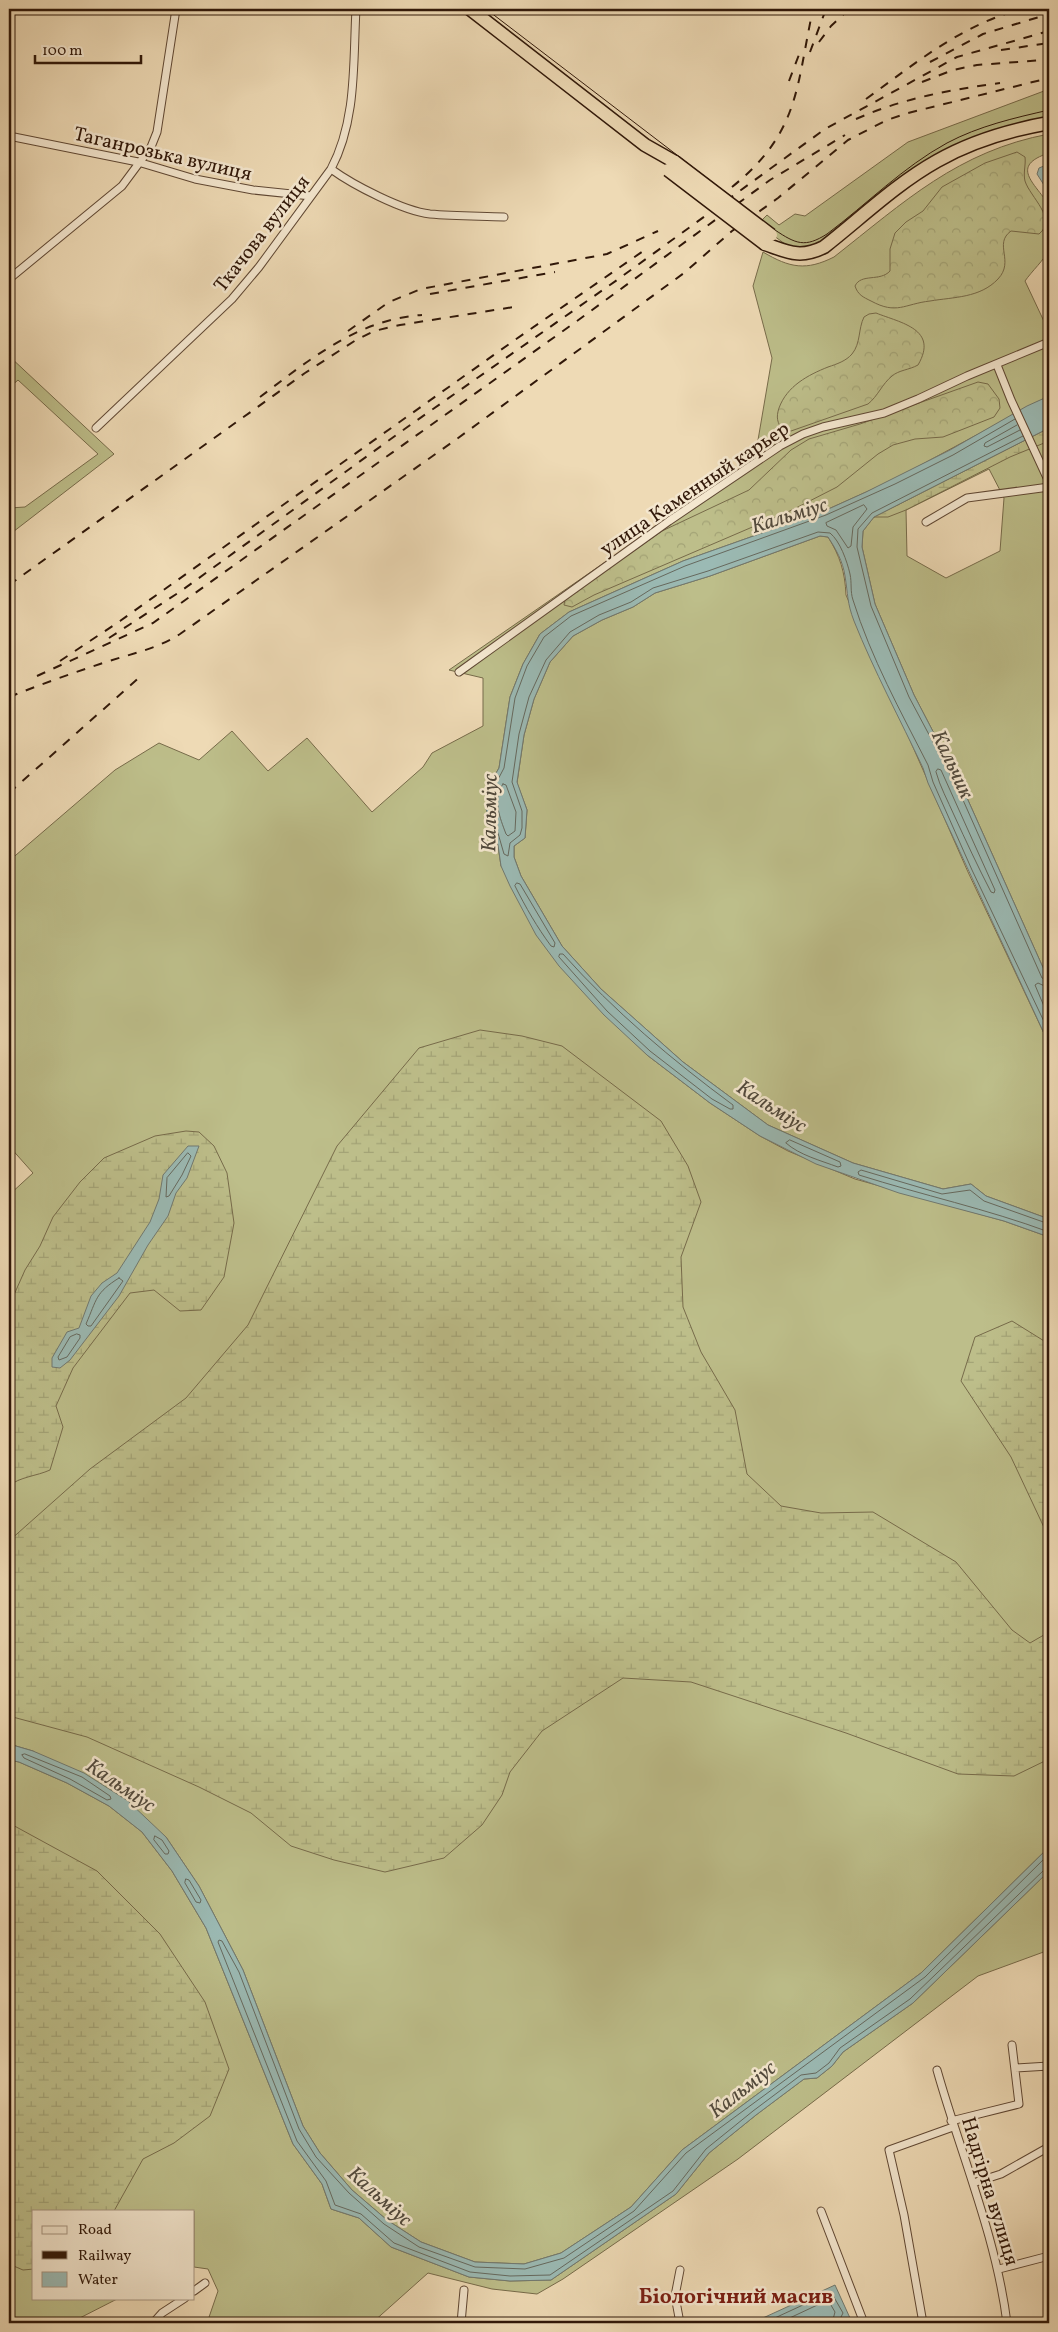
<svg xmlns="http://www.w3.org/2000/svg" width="1058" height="2332" viewBox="0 0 1058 2332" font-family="Vollkorn,serif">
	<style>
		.grass { fill: #bdbe8a; stroke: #776b4a; fill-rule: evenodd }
		.forest { fill: url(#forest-crowns); stroke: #776b4a }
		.wetland { fill: url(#wetland-marsh); stroke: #776b4a }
		.water { fill: #9bbab4; stroke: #717970 }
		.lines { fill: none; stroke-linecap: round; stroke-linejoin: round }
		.shore { stroke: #66695e; stroke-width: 1 }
		.street-casing { stroke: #604834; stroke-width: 9 }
		.highway-casing { stroke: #311809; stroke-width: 15 }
		.street { stroke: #f4e7cf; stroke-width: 7 }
		.highway { stroke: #eedab5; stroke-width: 12 }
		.tram { stroke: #311809; stroke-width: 1 }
		.rail { stroke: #311809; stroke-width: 2; stroke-dasharray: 9 9; stroke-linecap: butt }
		.highway-bridge-casing { stroke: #311809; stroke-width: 15; stroke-linecap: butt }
		.highway-bridge { stroke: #eedab5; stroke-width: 12 }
		.labels { text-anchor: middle; stroke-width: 5; stroke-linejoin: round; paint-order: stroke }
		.street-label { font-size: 20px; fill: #311809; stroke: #f4e7cf }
		.water-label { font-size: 21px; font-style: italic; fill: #51493c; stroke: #f4e7cf }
		.neighbourhood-label { font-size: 21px; font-weight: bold; fill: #7a1f14; stroke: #f4e7cf }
	</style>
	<defs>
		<pattern id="forest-crowns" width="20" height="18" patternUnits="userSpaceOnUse" patternTransform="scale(1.25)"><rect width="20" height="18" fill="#bdbe8a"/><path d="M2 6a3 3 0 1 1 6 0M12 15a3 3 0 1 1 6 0" fill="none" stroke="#a3a376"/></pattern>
		<pattern id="wetland-marsh" width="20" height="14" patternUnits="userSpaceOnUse" patternTransform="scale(1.25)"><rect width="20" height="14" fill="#bdbe8a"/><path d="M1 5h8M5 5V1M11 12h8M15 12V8" fill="none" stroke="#a3a376"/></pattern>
	</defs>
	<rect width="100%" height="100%" fill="#eedab5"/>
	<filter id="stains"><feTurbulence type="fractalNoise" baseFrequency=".004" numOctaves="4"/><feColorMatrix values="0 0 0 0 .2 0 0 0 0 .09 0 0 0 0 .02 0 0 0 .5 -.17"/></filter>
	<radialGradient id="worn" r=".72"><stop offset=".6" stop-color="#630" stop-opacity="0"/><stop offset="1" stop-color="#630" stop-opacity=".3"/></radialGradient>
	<path class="grass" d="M1044,91H1049V119L986,135L814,248L789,247L758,224L767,215L779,225L795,214L805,216L908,142Z
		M1049,134V153C1009,166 1035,183 1048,204C1050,208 1051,245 1049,250C1044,260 1032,271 1025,281L1049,332V396L893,480L824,511L683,561L569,612L540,634L523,664L510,697L499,768L489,785L501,866L626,1034L647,1055L710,1103L760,1136L788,1151L855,1179L1004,1221L1049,1237V1847L921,1973L682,2150L631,2207L561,2253L524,2264L475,2262L421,2242L387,2220L352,2190L320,2153L303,2126L243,1970L199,1886L166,1837L33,1751L9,1744V1195L33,1173L9,1146V861L115,770L159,743L199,760L232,731L268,771L307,738L372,812L423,767L432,753L483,726V678L449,670L766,451L758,440L772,358L753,286L763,252C790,268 806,271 834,257C904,202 958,151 1049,134Z
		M9,356L114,454L9,535V508L25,507L98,454L18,380L9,388Z
		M1049,428V981L963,789L914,695L875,604L862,547L863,531L874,517ZM989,469L1004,498L1000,551L946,578L907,556L906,510Z
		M820,536L828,537C840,556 845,572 846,595L968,872L1049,1044V1219L986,1196L971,1184L943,1189L853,1163L768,1125L683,1062L601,989L562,946L521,876L514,857V846L525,838L527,810L517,783L524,735L534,699L550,662L573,636L602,620L633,607L655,593L710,576Z
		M9,1760L19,1762L67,1783L109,1806L142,1832L172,1871L206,1928L293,2144L322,2184L331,2209L359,2218L391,2247L469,2277L510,2281L551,2280L676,2194L709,2153L756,2115L804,2079L817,2078L832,2066L843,2052L913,2003L1049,1871V1950L978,1976L738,2159L563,2279L537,2294L492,2289L428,2273L372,2323H207L218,2291L208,2269L194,2267V2211H34V2298H119L70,2323H9Z"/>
	<path class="forest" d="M1017,152L1025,157C1026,165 1023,173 1025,181C1030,197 1058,219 1039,234L1011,231C993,244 1015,261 998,279C980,298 954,297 930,301C904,304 897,315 871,301C863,297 858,295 855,286C861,273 880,282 890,271V249L895,233L906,222L923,211L942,187L985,163Z
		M876,313C901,323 939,329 918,365C909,370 899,370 892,376C882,384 878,396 868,404L791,431L783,430C777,423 776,417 779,408C787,386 808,375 828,367C837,364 846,361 852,354C861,343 858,329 864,317L869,314Z
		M978,382L988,384L999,399L1000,408L994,417L943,437L915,439L893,445L878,454L837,487L792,510L594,595L572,607L564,605L565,599L662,531L749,490L791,450L809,439L860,424Z"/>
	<path class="wetland" d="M1049,428V441L1010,457L906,510L888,517H874Z
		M480,1030L522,1036L562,1046L661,1121L688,1166L701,1202L681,1257L683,1307L701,1352L735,1410L747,1474L781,1506L821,1513L873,1512L956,1562L1012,1630L1030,1643L1049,1632V1759L1014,1776L958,1774L846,1733L691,1682L623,1678L542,1731L510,1772L502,1795L482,1825L444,1858L385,1872L334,1860L291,1846L251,1813L199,1787L87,1737L9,1716V1541L90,1469L186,1398L248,1325L337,1146L419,1048Z
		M186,1131L199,1132L214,1146L227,1173L234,1223L224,1277L201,1310L180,1311L154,1290L130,1293L73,1368L56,1406L63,1427L50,1470C37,1476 19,1477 9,1486V1306L25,1270L40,1246L53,1217L80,1182L104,1158L155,1136Z
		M1012,1321L1049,1344V1538L1011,1457L961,1381L975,1337Z
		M9,1823L97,1871L160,1934L205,2002L229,2069L210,2116L174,2143L143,2159L114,2211H34V2269L23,2270L9,2264Z"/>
	<path class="water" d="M1049,164V193L1037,174L1039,168Z
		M1049,396V428L874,517L863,531L862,547L875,604L914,695L963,789L1049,981V1044L928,783L923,768C900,719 874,671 854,621C847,603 848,594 845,576C843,562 836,549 828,537L820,536L710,576L655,593L633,607L602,620L573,636L550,662L534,699L524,735L517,782L527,810L525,838L514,846V857L521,876L562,946L601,989L683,1062L768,1125L853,1163L943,1189L971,1184L986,1196L1049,1219V1237L1004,1221L899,1193L816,1164L760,1136L710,1103L647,1055L604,1015L559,966L536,935L510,886L501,866L498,845L486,809L489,785L499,768L510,697L523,664L540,634L569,612L683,561L824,511L866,492L950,450L1027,406Z
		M188,1146H199L187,1178L176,1193L168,1216L148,1245L119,1296L70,1360L60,1368L52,1367V1358L67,1332L79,1328L91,1296L102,1283L117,1273L150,1222L159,1199L163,1175Z
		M9,1744L33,1751L84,1773L128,1801L166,1837L199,1886L243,1970L303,2126L320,2153L352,2190L387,2220L421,2242L475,2262L524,2264L561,2253L631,2207L682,2150L921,1973L1049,1847V1871L913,2003L843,2052L832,2066L817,2078L804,2079L756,2115L709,2153L676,2194L551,2280L510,2281L469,2277L391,2247L359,2218L331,2209L322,2184L293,2144L206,1928L172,1871L142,1832L109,1806L67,1783L19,1762L9,1760Z
		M835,2285L850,2318L838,2323H752Z"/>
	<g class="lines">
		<path class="shore" d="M1015,419L953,455L895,484L826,515L685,566L571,616L544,637L527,666L515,698L504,768L494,787L491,809L504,854L508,856L510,843L520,835L522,828V811L512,782L519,734L529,697L546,660L570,632L599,615L631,602L653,588L708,571L818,532L830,533C840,541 847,561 850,574C852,583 850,591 853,600C871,658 901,712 928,765L933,782L972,870L1049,1032
			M1017,425L985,443L984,446L987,447L1020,430
			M1023,436L872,513L858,529L857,547L871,606L909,697L959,791L1042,978L1049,981
			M864,505L867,509L853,527L851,546L848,548L836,530L827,526L826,523Z
			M938,769L941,770L995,890L994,893L991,892C978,867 966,841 954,815C948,801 940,787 936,772Z
			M503,784L506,785L516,812L515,831L508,836L506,834C500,818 492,799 503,784Z
			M517,883L520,884L555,943L554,947L551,946C537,927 526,908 515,886Z
			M560,954H563C614,1011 672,1060 733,1105V1109H730L712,1099L650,1051L607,1011L559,957Z
			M1049,988L1038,983L1035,985L1049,1018
			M790,1140L840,1162L841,1166L838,1167C822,1161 799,1155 786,1143Z
			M188,1153L191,1156L182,1175L169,1196L166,1197L167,1178Z
			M1049,1224L984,1201L970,1190L942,1194L861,1170L858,1172L859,1175C922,1195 987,1209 1049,1232
			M119,1278L123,1281L91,1326H88L86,1324C97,1299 95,1293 119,1278Z
			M77,1334L80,1335V1338L67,1357L59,1360L58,1357L70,1337Z
			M25,1754L82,1777L110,1796L111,1799L107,1800L70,1779L24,1758L22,1755Z
			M155,1836L162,1840L169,1851L168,1854H165L154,1840Z
			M1049,1854L925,1977L686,2153L634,2211L564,2258L525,2269L475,2267L419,2247L384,2224L349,2193L316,2157L299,2129L239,1972L222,1941L219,1940L218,1942L297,2141L326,2181L335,2205L361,2214L394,2243L470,2272L510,2276L550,2275L673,2191L706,2149L753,2111L801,2075L816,2073L829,2063L840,2048L910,1999L1044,1870L1049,1868
			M186,1879L189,1880L201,1900L200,1903L196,1902L185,1883Z
			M764,2323L831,2292L843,2313L838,2323
			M779,2323L828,2300L835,2312L832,2323"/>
		<g class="street-casing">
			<path id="street" d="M9,136L138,162L195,179L253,190L311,196
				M331,169C353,185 403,211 430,214C454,216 479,216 504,217
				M9,279L122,186L151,147L157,132L176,9
				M997,365L1011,400L1049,482
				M96,428L232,299L259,267L331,169C357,120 353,62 356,9
				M926,522L967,498L1049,487
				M459,672L669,521L780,446L803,434L823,427L884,413L918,399L967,376L1049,342
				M1015,2068L1049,2066
				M937,2070C961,2155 996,2236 1007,2323
				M951,2121L1019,2104L1012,2045
				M973,2183L1001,2174L1047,2148
				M821,2211L864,2323
				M999,2269L1049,2256
				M194,2291L205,2283
				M153,2323L162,2313L185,2298
				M461,2323L464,2290
				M680,2323L675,2296L680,2270
				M923,2323L904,2215L889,2150L953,2127"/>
		</g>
		<g class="highway-casing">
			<path id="highway" d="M470,9L645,145L675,162
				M765,244C788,252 800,259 824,247C861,218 896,184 937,161C972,141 1010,130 1049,123"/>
		</g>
		<use href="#street" class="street"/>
		<use href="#highway" class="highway"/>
		<path class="tram" d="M486,9L775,230C796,244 805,248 827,234C867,204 903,167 947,143C979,126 1014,118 1049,110"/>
		<path class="rail" d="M819,42L831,26L849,9
			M1001,50L1049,43
			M810,52L826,9
			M930,62L983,34L1049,14
			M789,81L800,52
			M922,82L953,70L977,65L1043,60
			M866,99C917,62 960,26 1021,9
			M856,119C904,98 949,90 1000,83
			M732,187C800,132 796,87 813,9
			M430,294L555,272
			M348,331L389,302L421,289L607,254L658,231
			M260,397C309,360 358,319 422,315
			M9,585L305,373L356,340L374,331L400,325L520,306
			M109,638L181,591L406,428L617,280L825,129L957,57L1049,31
			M60,661L120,621L512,342L649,247
			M37,676L153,623L577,321L770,180L845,135
			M9,697C39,685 70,674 100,664C129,654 155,650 180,634L454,441L684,273L732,231L778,198L848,140L887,120L908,113L1049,78
			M9,793L142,675"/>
		<g class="highway-bridge-casing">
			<path id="highway-bridge" d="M675,162L771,235
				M668,170L765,244"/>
		</g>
		<use href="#highway-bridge" class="highway-bridge"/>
	</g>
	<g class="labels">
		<g class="street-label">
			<text transform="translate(163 153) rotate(13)" y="7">Таганрозька вулиця</text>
			<text transform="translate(261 233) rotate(-52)" y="7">Ткачова вулиця</text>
			<text transform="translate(694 488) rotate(-34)" y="7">улица Каменный карьер</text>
			<text transform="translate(991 2191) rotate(73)" y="7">Надгірна вулиця</text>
		</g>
		<g class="water-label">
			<text transform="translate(789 515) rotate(-17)" y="7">Кальміус</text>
			<text transform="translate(953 764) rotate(65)" y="7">Кальчик</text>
			<text transform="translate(489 813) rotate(-89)" y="7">Кальміус</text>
			<text transform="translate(772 1106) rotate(33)" y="7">Кальміус</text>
			<text transform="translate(121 1785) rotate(34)" y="7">Кальміус</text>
			<text transform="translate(742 2089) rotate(-38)" y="7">Кальміус</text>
			<text transform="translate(380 2196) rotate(42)" y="7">Кальміус</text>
		</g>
		<g class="neighbourhood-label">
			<text x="736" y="2303">Біологічний масив</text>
		</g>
	</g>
	<rect width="1058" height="2332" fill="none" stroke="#eedab5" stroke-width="30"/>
	<rect x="10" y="10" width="1038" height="2312" fill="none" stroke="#311809" stroke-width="2.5"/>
	<rect x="15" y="15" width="1028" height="2302" fill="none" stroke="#311809"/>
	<rect x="32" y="2210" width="162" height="90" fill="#f4e7cf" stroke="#a69480"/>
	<rect x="42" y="2226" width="25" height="8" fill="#f4e7cf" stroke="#a69480"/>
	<text x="78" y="2234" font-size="15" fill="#311809">Road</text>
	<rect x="42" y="2251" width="25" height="8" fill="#311809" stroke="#a69480"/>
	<text x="78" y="2260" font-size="15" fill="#311809">Railway</text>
	<rect x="42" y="2272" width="25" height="15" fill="#9bbab4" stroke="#a69480"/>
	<text x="78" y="2284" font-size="15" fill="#311809">Water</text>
	<path d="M35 55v8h106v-8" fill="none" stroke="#311809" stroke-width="2.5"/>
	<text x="42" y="55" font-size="15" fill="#311809" stroke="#f4e7cf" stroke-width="4" paint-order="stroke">100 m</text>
	<rect width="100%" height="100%" filter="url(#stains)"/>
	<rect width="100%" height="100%" fill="url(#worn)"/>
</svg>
